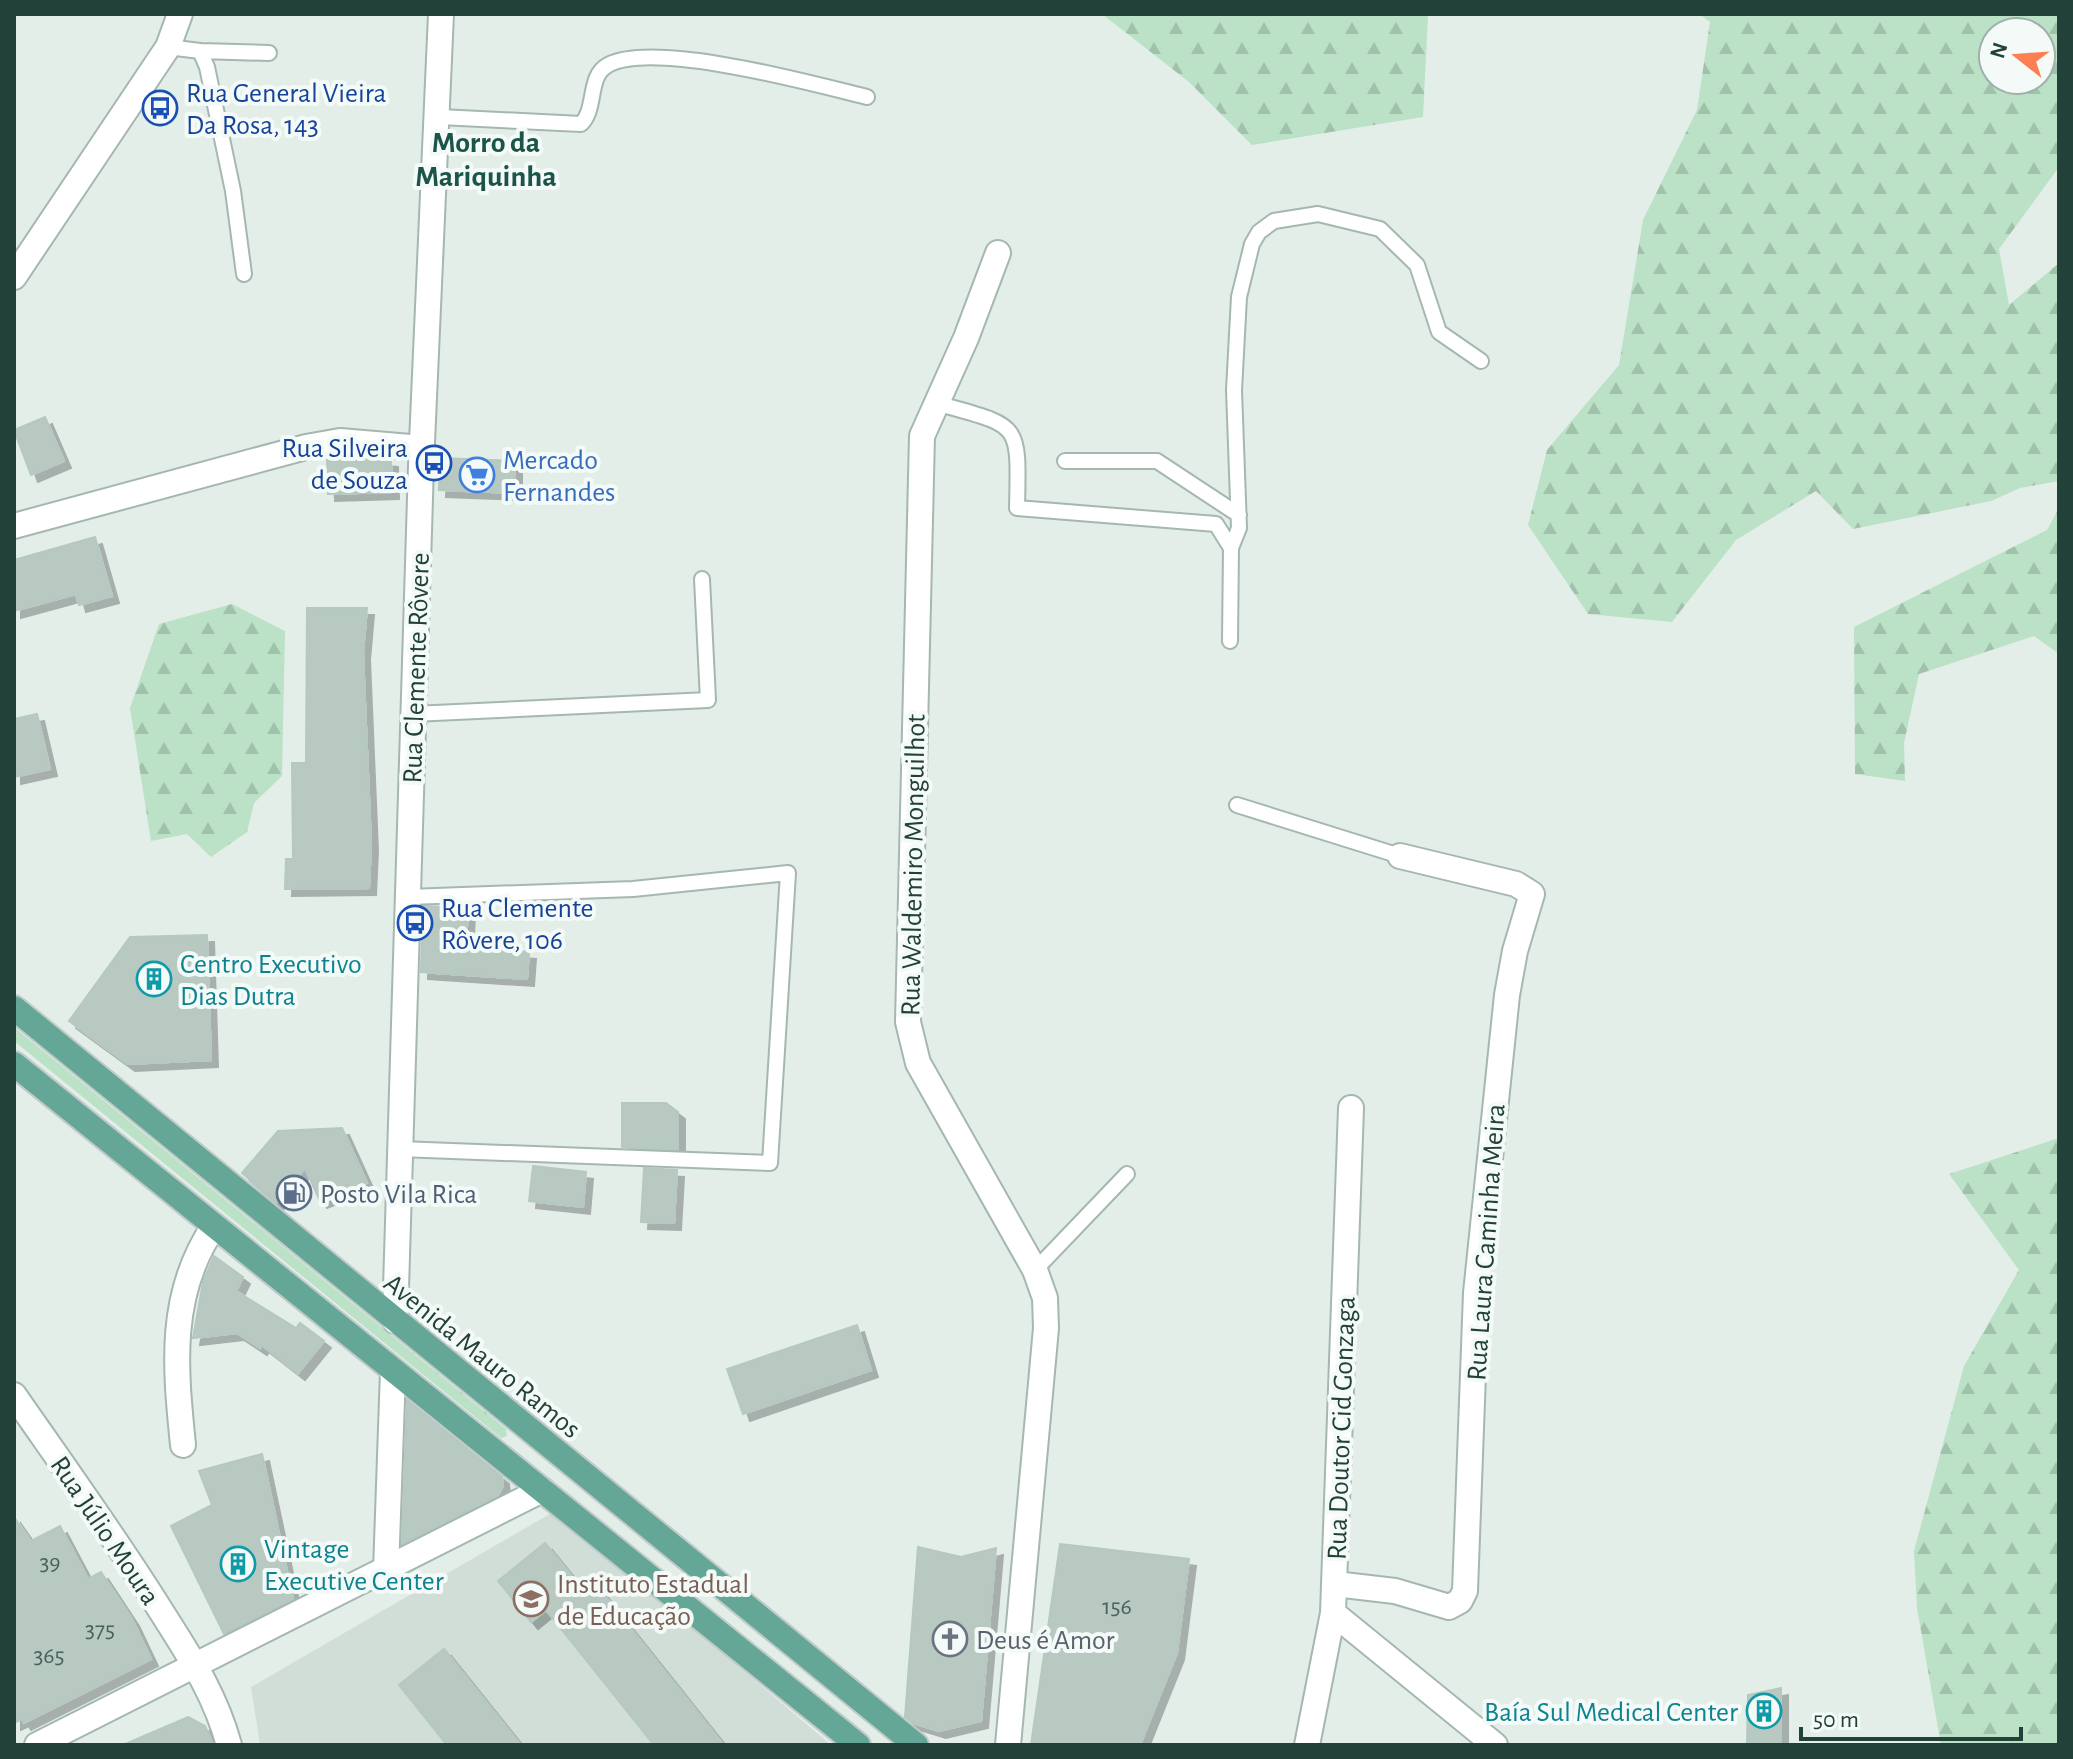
<svg xmlns="http://www.w3.org/2000/svg" width="2073" height="1759" viewBox="0 0 2073 1759" font-family="'Alegreya Sans',sans-serif">
	<style>
		.built { fill: #d1ded8 }
		.grass { fill: url(#grass-tufts) }
		.forest { fill: url(#forest-firs); fill-rule: evenodd }
		.building { fill: #b8c9c2; stroke: #b5c8c1; stroke-width: 2; filter: url(#shadow) }
		.lines { fill: none; stroke-linecap: round; stroke-linejoin: round }
		.service-casing { stroke: #a5b7b1; stroke-width: 18 }
		.minor-casing { stroke: #a5b7b1; stroke-width: 28 }
		.tertiary-casing { stroke: #a5b7b1; stroke-width: 28 }
		.primary-casing { stroke: #c1cac8; stroke-width: 28 }
		.service { stroke: #fff; stroke-width: 14 }
		.minor { stroke: #fff; stroke-width: 24 }
		.tertiary { stroke: #fff; stroke-width: 24 }
		.primary { stroke: #65a797; stroke-width: 24 }
		.labels { text-anchor: middle; stroke-width: 8; stroke-linejoin: round; paint-order: stroke }
		.number-label { font-size: 24px; fill: #47635b }
		.transit-label { font-size: 28px; fill: #164399; stroke: #f4faf7; text-anchor: start }
		.shop-label { font-size: 28px; fill: #366cbe; stroke: #f4faf7; text-anchor: start }
		.street-label { font-size: 28px; fill: #214139; stroke: #f4faf7 }
		.culture-label { font-size: 28px; fill: #0d838f; stroke: #f4faf7; text-anchor: start }
		.service-label { font-size: 28px; fill: #4e5e75; stroke: #f4faf7; text-anchor: start }
		.education-label { font-size: 28px; fill: #785e54; stroke: #f4faf7; text-anchor: start }
		.worship-label { font-size: 28px; fill: #5b616d; stroke: #f4faf7; text-anchor: start }
		.neighbourhood-label { font-size: 30px; font-weight: bold; fill: #1b5548; stroke: #f4faf7 }
	</style>
	<defs>
		<pattern id="grass-tufts" width="24" height="20" patternUnits="userSpaceOnUse" patternTransform="scale(2)"><rect width="24" height="20" fill="#bbe1c6"/><path d="M3 7l-1-3M5 7V3M7 7l1-3M15 17l-1-3M17 17v-4M19 17l1-3" fill="none" stroke="#a0c2ab"/></pattern>
		<pattern id="forest-firs" width="22" height="20" patternUnits="userSpaceOnUse" patternTransform="scale(2)"><rect width="22" height="20" fill="#bbe1c6"/><path d="M5 1l3.5 6h-7zM16 11l3.5 6h-7z" fill="#a0c2ab"/></pattern>
		<filter id="shadow"><feDropShadow dx="7" dy="7" stdDeviation="0" flood-color="#0004"/></filter>
	</defs>
	<rect width="100%" height="100%" fill="#e3eee9"/>
	<path class="built" d="M555,1511L831,1745H260L251,1687Z"/>
	<path class="grass" d="M14,1027L506,1429L507,1436L501,1438L14,1041Z"/>
	<path class="forest" d="M1102,14H1428L1423,117L1252,145L1189,82Z
		M1699,14H2059V167L1999,249L2009,305L2059,263V481L2020,488L1991,501L1853,529L1816,491L1736,540L1672,622L1588,614L1528,525L1547,450L1619,365L1643,220L1697,110L1710,22ZM1993,32H2041V80H1993Z
		M2059,508V654L2034,636L1919,674L1904,743L1905,781L1855,774L1854,627L2047,530Z
		M232,604L285,631L282,776L254,803L247,832L211,857L187,834L151,841L130,708L159,624Z
		M2059,1138V1745H1941L1917,1608L1914,1551L1964,1366L2019,1270L1949,1174Z"/>
	<path class="building" d="M45,417L64,461L31,475L14,430Z
		M341,456L391,460L392,492L328,494L327,459Z
		M440,458L515,461V493L439,490Z
		M95,537L112,596L79,605L76,594L14,611V560Z
		M307,608H367L363,653L371,844L369,888L285,889L286,859H293L292,763H306Z
		M37,714L50,769L14,777V719Z
		M423,906L468,908L466,947L529,952L527,979L421,972Z
		M207,935L211,1060L128,1064L69,1021L130,937Z
		M622,1103H666L678,1112V1150L622,1147Z
		M342,1128L367,1183L320,1201L305,1168L276,1203L242,1173L278,1131Z
		M533,1166L586,1172L583,1207L529,1201Z
		M644,1168L677,1170L674,1223L641,1222Z
		M214,1256L243,1277L236,1291L296,1328L300,1323L324,1341L298,1373L262,1345L260,1348L237,1333L193,1338L203,1282Z
		M857,1325L871,1370L743,1414L727,1369Z
		M407,1400L502,1477L503,1486L498,1495L402,1544Z
		M262,1454L293,1599L224,1634L171,1526L212,1505L199,1471Z
		M14,1517L31,1541L60,1526L88,1579L101,1572L132,1619L151,1659L24,1723L22,1719L14,1723Z
		M545,1543L580,1586L590,1577L724,1745H654L546,1610L531,1622L498,1581Z
		M1060,1544L1189,1559L1177,1653L1140,1745H1031Z
		M918,1547L961,1557L996,1548L981,1721L939,1731L913,1723L905,1717Z
		M444,1649L521,1745H447L399,1685Z
		M1781,1688V1745H1747L1748,1695Z
		M188,1717L205,1726L213,1745H123Z"/>
	<g class="lines">
		<g class="service-casing">
			<path id="service" d="M168,47L200,51L207,67L233,191L244,274
				M200,51L269,53
				M440,117L581,124C597,109 587,76 608,65C654,40 814,84 867,97
				M936,403C1021,427 1019,420 1017,508L1216,524L1231,548L1230,641
				M1065,461H1157L1239,515
				M1231,548L1239,528L1234,390L1239,297L1252,244L1259,232L1274,221L1318,214L1380,229L1417,265L1439,332L1481,361
				M413,714L708,700L702,579
				M1237,805L1400,856
				M400,1149L770,1163L788,873L633,889L408,897
				M1035,1270L1127,1174"/>
		</g>
		<g class="minor-casing">
			<path id="minor" d="M998,253L966,338L922,436L908,1022L918,1063L1035,1270L1045,1298L1046,1328L1008,1745
				M14,277L168,47L180,14
				M14,526L306,447L340,441L422,448
				M395,1321L421,465L441,14
				M14,1395C62,1464 111,1532 156,1603C186,1651 214,1690 229,1745
				M183,1445C175,1366 168,1294 214,1226
				M386,1571L393,1371
				M1335,1584L1395,1591L1449,1607L1460,1601L1465,1591L1476,1293L1507,995L1515,951L1532,894L1516,884L1400,856
				M1333,1613L1495,1745
				M1307,1745L1333,1613L1351,1108"/>
		</g>
		<g class="tertiary-casing">
			<path id="tertiary" d="M37,1745L542,1490"/>
		</g>
		<g class="primary-casing">
			<path id="primary" d="M14,1008L916,1745
				M14,1064L858,1745"/>
		</g>
		<use href="#service" class="service"/>
		<use href="#minor" class="minor"/>
		<use href="#tertiary" class="tertiary"/>
		<use href="#primary" class="primary"/>
	</g>
	<defs>
		<g id="bus-ring" transform="scale(1.8)"><circle r="9.5" fill="#f4faf7" stroke="#1a4fb4" stroke-width="1.5"/><path d="M-5-6H5V4H4V6H2V4H-2V6H-4V4H-5ZM-3.5-4V0h7V-4ZM-3.5 1.2v1.5H-2V1.2ZM2 1.2v1.5H3.5V1.2Z" fill="#1a4fb4"/></g>
		<g id="supermarket-ring" transform="scale(1.8)"><circle r="9.5" fill="#f4faf7" stroke="#3f7fe0" stroke-width="1.5"/><path d="M-6-5.5h2.5l.6 2H6L4.5 2H-2.5L-4.4-4H-6ZM-1.5 3.2a1.3 1.3 0 1 0 .1 0ZM3 3.2a1.3 1.3 0 1 0 .1 0Z" fill="#3f7fe0"/></g>
		<g id="building-ring" transform="scale(1.8)"><circle r="9.5" fill="#f4faf7" stroke="#0f9aa8" stroke-width="1.5"/><path d="M-4-6H4V6H1V3H-1V6H-4ZM-2.5-4.3h1.7v1.8h-1.7ZM.8-4.3h1.7v1.8H.8ZM-2.5-1h1.7V.8h-1.7ZM.8-1h1.7V.8H.8Z" fill="#0f9aa8"/></g>
		<g id="fuel-ring" transform="scale(1.8)"><circle r="9.5" fill="#f4faf7" stroke="#5c6f8a" stroke-width="1.5"/><path d="M-5.5-6h7V0h2V4h1.3V-2.5L3-4.5l.8-.8L6-3V5H2.5V1h-1V6h-7ZM-4.2-4.7v3.2H.2V-4.7Z" fill="#5c6f8a"/></g>
		<g id="school-ring" transform="scale(1.8)"><circle r="9.5" fill="#f4faf7" stroke="#8d6e63" stroke-width="1.5"/><path d="M0-5L7-2L0 1L-7-2ZM-4 1L0 2.5L4 1V4Q0 6-4 4Z" fill="#8d6e63"/></g>
		<g id="church-ring" transform="scale(1.8)"><circle r="9.5" fill="#f4faf7" stroke="#6b7280" stroke-width="1.5"/><path d="M-1.2-6h2.4v3.5h3.3v2.4h-3.3V6h-2.4V-.1h-3.3v-2.4h3.3Z" fill="#6b7280"/></g>
	</defs>
	<g fill-rule="evenodd">
		<use href="#bus-ring" x="160" y="108"/>
		<use href="#bus-ring" x="434" y="463"/>
		<use href="#supermarket-ring" x="477" y="475"/>
		<use href="#bus-ring" x="415" y="923"/>
		<use href="#building-ring" x="154" y="979"/>
		<use href="#fuel-ring" x="294" y="1193"/>
		<use href="#building-ring" x="238" y="1564"/>
		<use href="#school-ring" x="531" y="1599"/>
		<use href="#church-ring" x="950" y="1639"/>
		<use href="#building-ring" x="1764" y="1711"/>
	</g>
	<g class="labels">
		<g class="number-label">
			<text x="50" y="1570">39</text>
			<text x="1117" y="1614">156</text>
			<text x="100" y="1637">375</text>
			<text x="49" y="1663">365</text>
		</g>
		<g class="transit-label">
			<text x="186" y="102">Rua General Vieira<tspan x="186" dy="32">Da Rosa, 143</tspan></text>
			<text x="408" y="457" text-anchor="end">Rua Silveira<tspan x="408" dy="32">de Souza</tspan></text>
			<text x="441" y="917">Rua Clemente<tspan x="441" dy="32">Rôvere, 106</tspan></text>
		</g>
		<g class="shop-label">
			<text x="503" y="469">Mercado<tspan x="503" dy="32">Fernandes</tspan></text>
		</g>
		<g class="street-label">
			<text transform="translate(415 668) rotate(-88)" y="10">Rua Clemente Rôvere</text>
			<text transform="translate(912 865) rotate(-89)" y="10">Rua Waldemiro Monguilhot</text>
			<text transform="translate(1485 1242) rotate(-86)" y="10">Rua Laura Caminha Meira</text>
			<text transform="translate(483 1355) rotate(39)" y="10">Avenida Mauro Ramos</text>
			<text transform="translate(1340 1428) rotate(-88)" y="10">Rua Doutor Cid Gonzaga</text>
			<text transform="translate(106 1530) rotate(56)" y="10">Rua Júlio Moura</text>
		</g>
		<g class="culture-label">
			<text x="180" y="973">Centro Executivo<tspan x="180" dy="32">Dias Dutra</tspan></text>
			<text x="264" y="1558">Vintage<tspan x="264" dy="32">Executive Center</tspan></text>
			<text x="1738" y="1721" text-anchor="end">Baía Sul Medical Center</text>
		</g>
		<g class="service-label">
			<text x="320" y="1203">Posto Vila Rica</text>
		</g>
		<g class="education-label">
			<text x="557" y="1593">Instituto Estadual<tspan x="557" dy="32">de Educação</tspan></text>
		</g>
		<g class="worship-label">
			<text x="976" y="1649">Deus é Amor</text>
		</g>
		<g class="neighbourhood-label">
			<text x="486" y="152">Morro da<tspan x="486" dy="34">Mariquinha</tspan></text>
		</g>
	</g>
	<rect width="2073" height="1759" fill="none" stroke="#214139" stroke-width="32"/>
	<g transform="translate(2017 56) rotate(287)"><circle r="38" fill="#f4faf7" stroke="#a0b0ab" stroke-width="2"/>
	<path d="M0-6L14 30L0 20L-14 30Z" fill="#fc7f53"/>
	<text y="-12" font-size="22" font-weight="bold" text-anchor="middle" fill="#214139">N</text>
	</g>
	<path d="M1801 1727v12h220v-12" fill="none" stroke="#214139" stroke-width="4"/>
	<text x="1813" y="1727" font-size="24" fill="#214139" stroke="#f4faf7" stroke-width="6" paint-order="stroke">50 m</text>
</svg>
